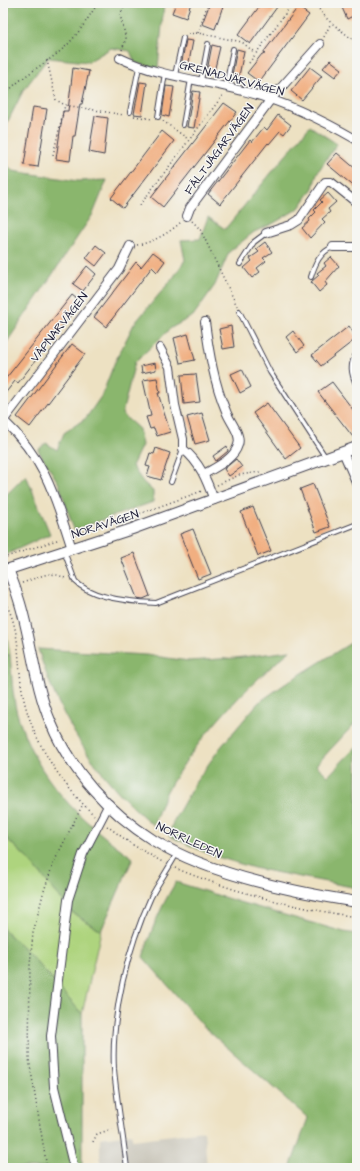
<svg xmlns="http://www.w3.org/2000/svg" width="360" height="1171" viewBox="0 0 360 1171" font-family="'Architects Daughter',sans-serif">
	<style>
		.industrial { fill: #c8c4b8 }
		.green { fill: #aed47e; stroke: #687b5c }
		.forest { fill: #8ab66d; stroke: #566c54 }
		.building { fill: #f1af81 }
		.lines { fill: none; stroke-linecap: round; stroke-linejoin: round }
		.service-casing { stroke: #403f4f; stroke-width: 6 }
		.minor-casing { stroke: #403f4f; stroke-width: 10 }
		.tertiary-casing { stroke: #403f4f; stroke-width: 12 }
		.path { stroke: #403f4f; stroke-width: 1.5; stroke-dasharray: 1 3; stroke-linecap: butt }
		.service { stroke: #fff; stroke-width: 4 }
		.minor { stroke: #fff; stroke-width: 8 }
		.tertiary { stroke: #fff; stroke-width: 10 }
		.labels { text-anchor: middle; stroke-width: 3; stroke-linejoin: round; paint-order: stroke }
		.street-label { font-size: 12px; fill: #22223b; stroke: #f6f6f2 }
	</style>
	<rect width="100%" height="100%" fill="#f6f6f2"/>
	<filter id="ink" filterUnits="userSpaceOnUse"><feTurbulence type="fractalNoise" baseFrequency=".025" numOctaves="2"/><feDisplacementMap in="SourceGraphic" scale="8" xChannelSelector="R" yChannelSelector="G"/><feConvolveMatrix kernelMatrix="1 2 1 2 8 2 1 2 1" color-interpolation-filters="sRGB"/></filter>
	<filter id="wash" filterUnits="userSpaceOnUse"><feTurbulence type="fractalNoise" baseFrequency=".012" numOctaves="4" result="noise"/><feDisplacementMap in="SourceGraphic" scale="16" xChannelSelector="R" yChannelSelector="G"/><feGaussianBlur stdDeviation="0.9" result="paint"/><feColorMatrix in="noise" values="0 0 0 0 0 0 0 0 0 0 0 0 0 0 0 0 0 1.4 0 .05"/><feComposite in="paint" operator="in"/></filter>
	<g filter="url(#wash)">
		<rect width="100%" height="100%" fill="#ede1c2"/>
		<path class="industrial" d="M204,1131L207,1168H100V1138L131,1134L133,1140Z"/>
		<path class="green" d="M3,625L6,630L10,655H3Z
			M3,835L29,860L73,913L101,931L82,1014L28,952L3,929Z"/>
		<path class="forest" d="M3,3H164L158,68L135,63L130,51L111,48L88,62L48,58L23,91L7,123L4,162L13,171L78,181L107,180L93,214L3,348Z
			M310,126L337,144L317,173L313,188L299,208L274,223L254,232L229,252L215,285L193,316L171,328L135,362L122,414L139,429L142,445L132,466L143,482L153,491V502L74,530L59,484L38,450L46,443L57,450L64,433L86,418L102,395L114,364L134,324L173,278L185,260L181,240L200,239L208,217L225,229Z
			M26,475L50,534L3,556V498Z
			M357,639V721L316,765L328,776L357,746V888L254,868L211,855L169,836L173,822L195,783L220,748L258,703L285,684Z
			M38,649L146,655L189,661L235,658L290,651C242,690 198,737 167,791C161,802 158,814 153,825C97,778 59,719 38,649Z
			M3,655H10C12,674 12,695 17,713C36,779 79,820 133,858L101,931L73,913L29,860L3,835Z
			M176,882L239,902L344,932L357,934V1168H290L308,1118L205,1028L143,957C151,930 161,906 176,882Z
			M3,929L28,952L82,1014V1168H3Z"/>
		<g id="blocks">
			<path class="building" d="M176,3H191L186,18L172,13Z
				M210,3H224L215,29L202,24Z
				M262,3H280L250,44L238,35Z
				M340,3H353L357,14L347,19Z
				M298,7L309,15L259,82L247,73L262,54H265L263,53Z
				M186,40L193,41L188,67L181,66Z
				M212,45L220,47L214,72L207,71Z
				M237,49L244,51L239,76L232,75Z
				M330,60L342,69L335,77L323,68Z
				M310,67L322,76L302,100L291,91Z
				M73,68L89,71L82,104H80L75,136H73L70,161L56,159L63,111H68Z
				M140,82L147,83L142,115L134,114Z
				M166,86L174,87L169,117L162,115Z
				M193,91L200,92L194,128L187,127Z
				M224,103L237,112L163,207L151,197Z
				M33,107L47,109L38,167L24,165Z
				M278,115L291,125L284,134L280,131L269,144L268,143L220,204L208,194L250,140L252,142L264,127L267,130Z
				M95,116L108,118L104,155L89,152Z
				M162,131L174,141L123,208L111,198Z
				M337,153L357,170V189L327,164Z
				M328,193L336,202L328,209L330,212L322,219L325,222L310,238L302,228L310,221L309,219L316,212L314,210L322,202L320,200Z
				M265,242L272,252L263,258L266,261L257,268L260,272L252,278L244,268L252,261L250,258L259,252L256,249Z
				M96,245L106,253L96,266L86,258Z
				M153,252L165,261L157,272L152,267L106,327L94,317L136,262L141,267Z
				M331,257L339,266L325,282L327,285L319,292L311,282L319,275L317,273L326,266L324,263Z
				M87,266L96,274L83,291L73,284Z
				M72,295L81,302L18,383L15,381L3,396V382Z
				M231,326L234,347L223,349L219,329Z
				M349,326L357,338L321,366L312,355Z
				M293,331L304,346L297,352L286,337Z
				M188,334L195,360L180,363L174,338Z
				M72,344L85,354L30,427L17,417Z
				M155,363L156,370L142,373L141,366Z
				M242,369L251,387L240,393L231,374Z
				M196,374L200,402L184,404L181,375Z
				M157,378L160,393H158L170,432L157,436L154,428L150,429L146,417L151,416L143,380Z
				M332,382L357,415V434L353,437L318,392Z
				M267,403L300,448L286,459L253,413Z
				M202,413L210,440L195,444L187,417Z
				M227,446L228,451L216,461L213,456Z
				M156,448L170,453L161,480L147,476L150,467L146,466L150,453L154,454Z
				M236,459L242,467L229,476L224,469Z
				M313,484L330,527L316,532L300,489Z
				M253,507L271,551L258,556L241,512Z
				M193,529L211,574L198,579L180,534Z
				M134,553L150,596L143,599L137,598L121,558Z"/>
		</g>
	</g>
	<g filter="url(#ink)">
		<use href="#blocks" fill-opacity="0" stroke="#403f4f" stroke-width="1"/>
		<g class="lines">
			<g class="service-casing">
				<path id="service" d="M175,75L183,38
					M201,81L208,44
					M226,87L233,49
					M130,112L139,67
					M158,117L165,73
					M183,125L191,79
					M240,264L254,242L266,233
					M311,277C315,264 320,252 333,247
					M239,311L270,372L326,458
					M357,353C349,364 351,374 357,386
					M171,482L183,449
					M64,551L75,581C92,599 132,602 156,603L357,524
					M127,1168C123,1135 117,1102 114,1069C111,1014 128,947 151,897C159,882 169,868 177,853"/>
			</g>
			<g class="minor-casing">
				<path id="minor" d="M120,58C157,76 203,80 243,91C283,101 321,119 357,140
					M187,216L190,208L271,99L320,44
					M266,233L291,225L299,220L325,182H331L357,203
					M333,247H357
					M160,348L170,367L175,405L183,439V449C200,462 207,481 214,500
					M3,420C45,459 55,496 72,549
					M3,421L119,269L130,246
					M343,452L357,484
					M204,474C216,467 234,459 238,445C242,434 229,421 226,411C214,383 209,352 205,322
					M74,1168L54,1087L51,1036L68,900L83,854L109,804"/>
			</g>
			<g class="tertiary-casing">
				<path id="tertiary" d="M8,569C12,580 16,590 19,600C32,641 34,684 51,723C70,770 110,813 153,840C208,874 293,892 357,902
					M3,571L132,529L357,447"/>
			</g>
			<path class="path" d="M314,3L328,20L357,43
				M198,33L208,3
				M188,34L198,33L242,42L255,53
				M324,37L331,23
				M122,50L126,38L120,15L126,3
				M47,60L56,100L65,105
				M249,63L293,3
				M3,97C20,76 45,65 65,47C78,35 88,18 98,3
				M134,116L152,119
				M163,121L188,139
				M53,155L65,105L124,115
				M140,205L223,95
				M192,221L200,229L237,306
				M137,245C154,242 169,233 181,222
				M217,485L239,475L260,472
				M75,534L125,519L202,491
				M3,558L60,539
				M22,583C41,577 48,569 67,579
				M3,599C21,627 17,658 22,690C30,737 59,782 94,815
				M107,826L133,845L164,863
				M175,868C233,892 295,908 357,917
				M93,1142L97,1134L115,1128
				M47,1168L29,1059L30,965L33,933L43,894L53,864L83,804"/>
			<use href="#service" class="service"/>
			<use href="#minor" class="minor"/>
			<use href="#tertiary" class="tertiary"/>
		</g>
	</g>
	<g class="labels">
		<g class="street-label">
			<text transform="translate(232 78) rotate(15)" y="4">GRENADJÄRVÄGEN</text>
			<text transform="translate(219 149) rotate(-54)" y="4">FÄLTJÄGARVÄGEN</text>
			<text transform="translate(59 327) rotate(-52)" y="4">VÄPNARVÄGEN</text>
			<text transform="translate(105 524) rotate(-18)" y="4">NORAVÄGEN</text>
			<text transform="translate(189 840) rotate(25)" y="4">NORRLEDEN</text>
		</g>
	</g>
	<rect width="360" height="1171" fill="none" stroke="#f6f6f2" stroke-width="16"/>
</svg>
